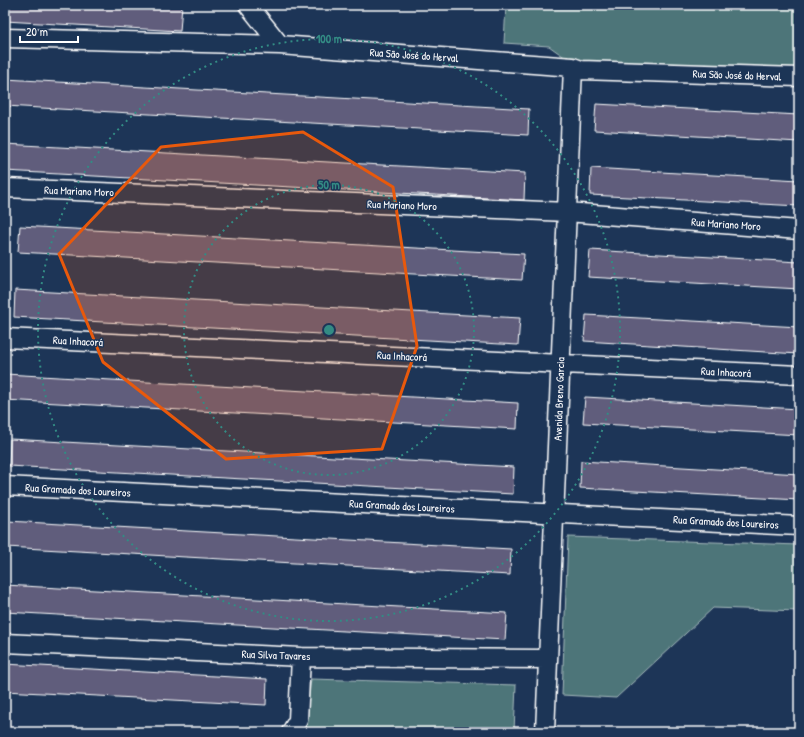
<svg xmlns="http://www.w3.org/2000/svg" width="804" height="737" viewBox="0 0 804 737" font-family="'Patrick Hand',sans-serif">
	<style>
		.green { fill: #4e7579; stroke: #a6babc }
		.building { fill: #605d7b; stroke: #fff }
		.lines { fill: none; stroke-linecap: round; stroke-linejoin: round }
		.street-casing { stroke: #fff; stroke-width: 21 }
		.street { stroke: #1d3557; stroke-width: 18 }
		.marked { fill: #e8590c; fill-opacity: 0.2; stroke: #e8590c; stroke-width: 3; stroke-linejoin: round }
		.ring { fill: none; stroke: #338b84; stroke-width: 2; stroke-dasharray: 2 4 }
		.labels { text-anchor: middle; stroke-width: 3; stroke-linejoin: round; paint-order: stroke }
		.street-label { font-size: 11px; fill: #fff; stroke: #1d3557 }
		.centre { fill: #338b84; stroke: #1d3557; stroke-width: 2 }
		.ring-label { font-size: 12px; text-anchor: middle; font-weight: bold; fill: #338b84; stroke: #1d3557; stroke-width: 3; stroke-linejoin: round; paint-order: stroke }
	</style>
	<rect width="100%" height="100%" fill="#1d3557"/>
	<filter id="ink" filterUnits="userSpaceOnUse"><feTurbulence type="fractalNoise" baseFrequency=".025" numOctaves="2"/><feDisplacementMap in="SourceGraphic" scale="8" xChannelSelector="R" yChannelSelector="G"/><feConvolveMatrix kernelMatrix="1 2 1 2 8 2 1 2 1" color-interpolation-filters="sRGB"/></filter>
	<g filter="url(#ink)">
		<path class="green" d="M506,5H799V69L570,61L549,46L504,43Z
			M568,537L799,545V611L713,608L616,698L562,695Z
			M311,679L516,685L514,732H305Z"/>
		<path class="building" d="M5,5H182L180,31L5,21Z
			M5,79L529,109L528,135L5,106Z
			M596,104L799,115V142L594,130Z
			M5,144L525,173L524,200L5,171Z
			M591,168L799,180V206L590,195Z
			M20,226L524,254L522,280L18,252Z
			M590,250L799,262V289L588,277Z
			M15,290L520,318L518,345L14,317Z
			M586,315L799,327V354L584,341Z
			M5,374L518,403L517,429L5,400Z
			M585,397L799,409V435L583,423Z
			M10,439L514,467L513,494L9,466Z
			M581,461L799,474V500L580,488Z
			M7,521L511,549L510,575L6,547Z
			M5,585L507,613L505,640L5,612Z
			M5,664L267,679L266,705L5,691Z"/>
		<g class="lines">
			<g class="street-casing">
				<path id="street" d="M248,5L280,45
					M5,38L280,45L573,67L581,70L799,77
					M5,188L567,212L799,230
					M5,338L799,375
					M5,486L799,526
					M5,643L301,657L548,659
					M291,732L298,720L301,657
					M545,732L573,67"/>
			</g>
			<use href="#street" class="street"/>
		</g>
	</g>
	<path class="marked" d="M303,132L393,187L417,346L382,449L226,459L103,362L59,254L161,147Z"/>
	<g class="ring">
		<circle cx="329" cy="330" r="145"/>
		<circle cx="329" cy="330" r="291"/>
	</g>
	<g class="labels">
		<g class="street-label">
			<text transform="translate(414 55) rotate(4)" y="4">Rua São José do Herval</text>
			<text transform="translate(737 75) rotate(2)" y="4">Rua São José do Herval</text>
			<text transform="translate(79 191) rotate(2)" y="4">Rua Mariano Moro</text>
			<text transform="translate(402 205) rotate(2)" y="4">Rua Mariano Moro</text>
			<text transform="translate(726 224) rotate(4)" y="4">Rua Mariano Moro</text>
			<text transform="translate(78 341) rotate(3)" y="4">Rua Inhacorá</text>
			<text transform="translate(402 356) rotate(3)" y="4">Rua Inhacorá</text>
			<text transform="translate(726 372) rotate(3)" y="4">Rua Inhacorá</text>
			<text transform="translate(559 399) rotate(-88)" y="4">Avenida Breno Garcia</text>
			<text transform="translate(78 490) rotate(3)" y="4">Rua Gramado dos Loureiros</text>
			<text transform="translate(402 506) rotate(3)" y="4">Rua Gramado dos Loureiros</text>
			<text transform="translate(726 522) rotate(3)" y="4">Rua Gramado dos Loureiros</text>
			<text transform="translate(276 655) rotate(2)" y="4">Rua Silva Tavares</text>
		</g>
	</g>
	<circle cx="329" cy="330" r="6" class="centre"/>
	<g class="ring-label">
		<text x="329" y="43">100 m</text>
		<text x="329" y="189">50 m</text>
	</g>
	<rect width="804" height="737" fill="none" stroke="#1d3557" stroke-width="20"/>
	<rect x="10" y="10" width="784" height="717" fill="none" stroke="#fff" stroke-width="1.5" filter="url(#ink)"/>
	<path d="M20 36v6h58v-6" fill="none" stroke="#ffffff" stroke-width="2"/>
	<text x="26" y="36" font-size="12" fill="#ffffff" stroke="#1d3557" stroke-width="3" paint-order="stroke">20 m</text>
</svg>
